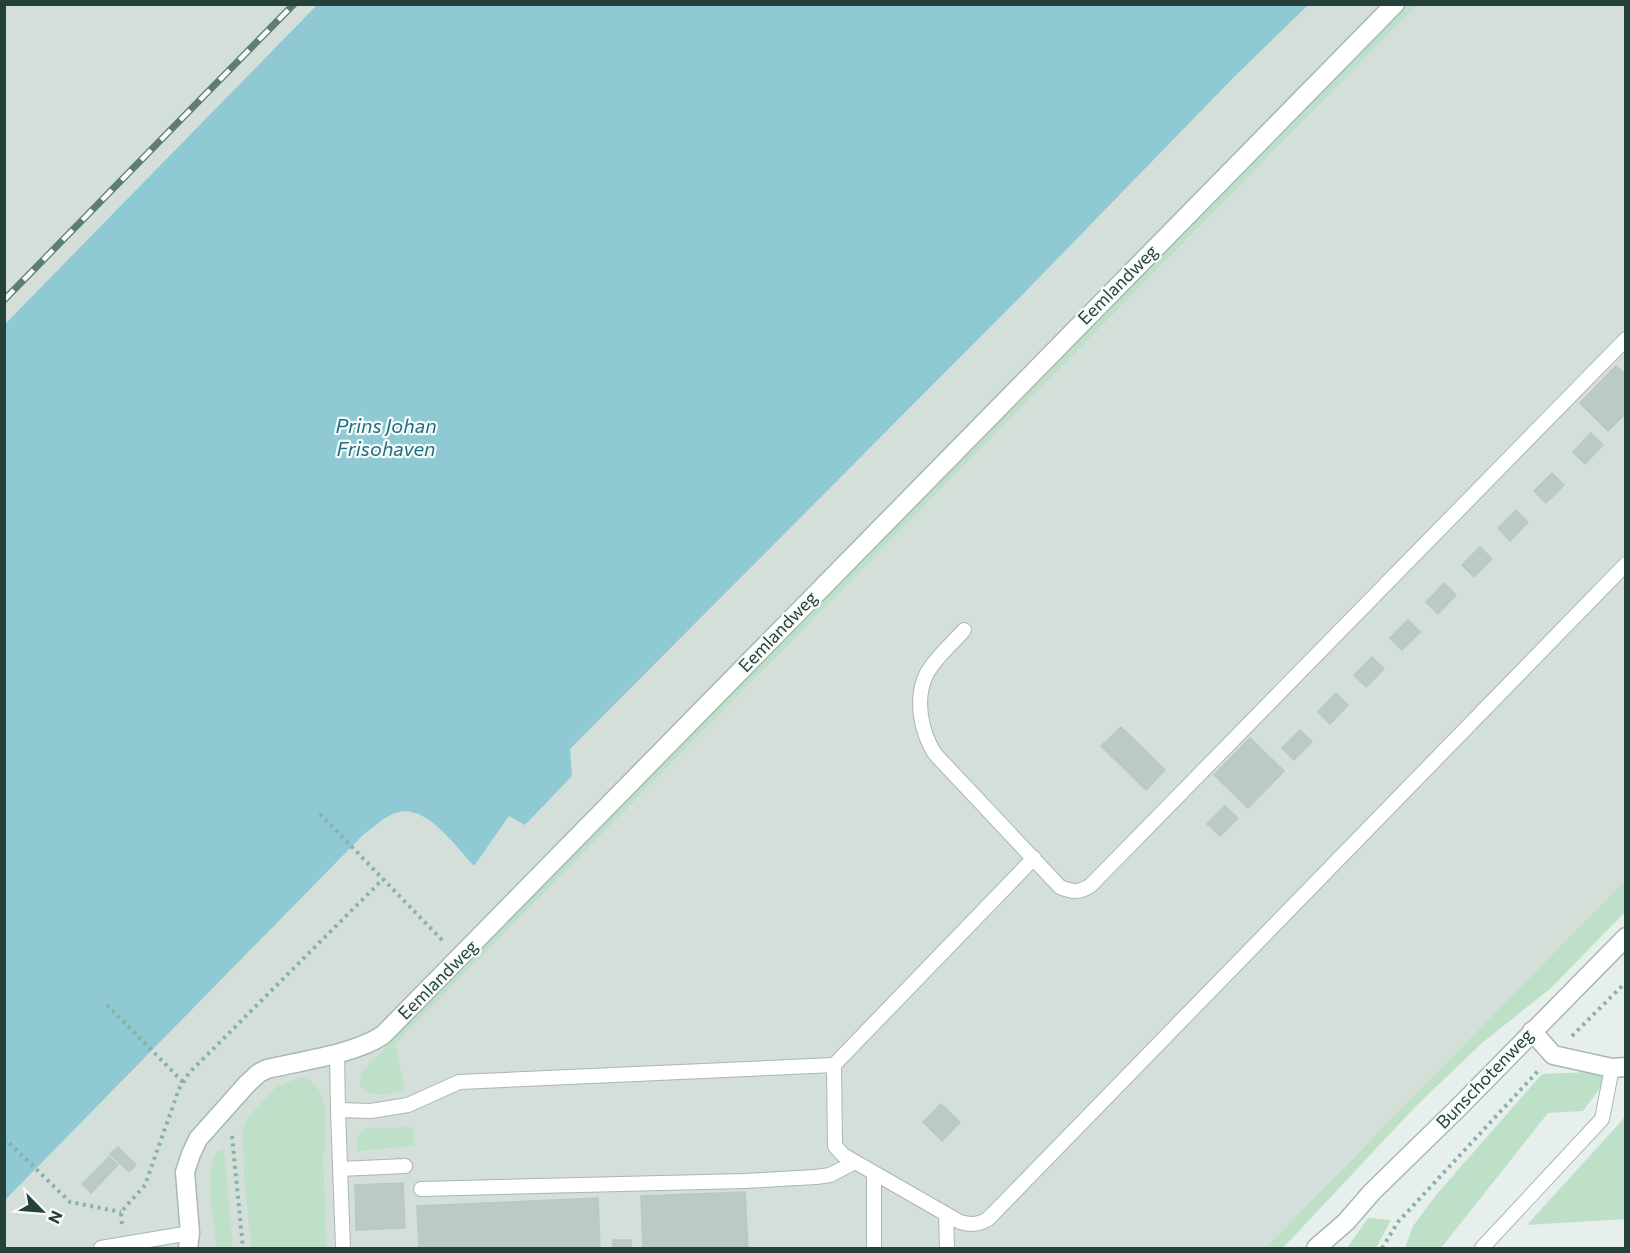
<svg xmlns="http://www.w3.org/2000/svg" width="1630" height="1253" viewBox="0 0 1630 1253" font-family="Commissioner,sans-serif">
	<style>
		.built { fill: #d4dfda }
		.green { fill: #bfe0c8 }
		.water { fill: #8ec9d4 }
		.building { fill: #bbcac4; stroke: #b8c9c2; stroke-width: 1.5 }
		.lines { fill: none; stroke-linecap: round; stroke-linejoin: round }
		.service-casing { stroke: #a8b8b2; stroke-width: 16 }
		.minor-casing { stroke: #a8b8b2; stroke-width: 21 }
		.tertiary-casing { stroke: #a8b8b2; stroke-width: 21 }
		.path { stroke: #86b3a5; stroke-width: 4; stroke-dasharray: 3 4.5; stroke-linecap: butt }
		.service { stroke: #fff; stroke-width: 14 }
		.minor { stroke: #fff; stroke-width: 18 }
		.tertiary { stroke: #fff; stroke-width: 18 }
		.rail-casing { stroke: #5f7d75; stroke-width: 7 }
		.rail { stroke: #f7fbf9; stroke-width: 4.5; stroke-dasharray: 14; stroke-linecap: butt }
		.labels { text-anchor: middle; stroke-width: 4.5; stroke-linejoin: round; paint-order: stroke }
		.street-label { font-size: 18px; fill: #24423a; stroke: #f7fbf9 }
		.water-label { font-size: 20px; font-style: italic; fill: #1c6f80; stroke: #f7fbf9 }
	</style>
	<rect width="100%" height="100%" fill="#e6efeb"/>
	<path class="built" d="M5,5H318L5,324Z
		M1063,5H1625V880L1265,1248H5V1051Z"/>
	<path class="green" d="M1406,5H1417L395,1044L405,1090C388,1095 375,1099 360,1087L361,1073L371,1062Z
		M1625,880V912L1551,988L1482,1043L1416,1106L1283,1248H1265Z
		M1613,1071L1583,1111L1548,1113L1441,1248H1405L1413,1226L1436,1195L1542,1074Z
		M302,1077C331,1086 325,1123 326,1147L323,1153L327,1248H251L244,1176L243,1128L249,1116L277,1086Z
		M1625,1117V1219L1527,1225Z
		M412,1127L415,1146L357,1151V1137L365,1128Z
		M224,1149L233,1248H217C214,1220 203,1176 217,1151Z
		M1368,1218L1391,1220L1376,1248H1347Z"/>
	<path class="water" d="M318,4L1308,5L1232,79L1027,290L570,749L572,776L525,825L509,816L474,866C456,847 425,802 396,813C385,816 374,827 364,834L5,1200V324Z"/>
	<path class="building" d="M1616,366L1626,375V413L1608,431L1580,403Z
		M1591,433L1603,445L1585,464L1573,452Z
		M1552,473L1564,485L1546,503L1534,491Z
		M1516,510L1528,522L1510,541L1498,528Z
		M1480,547L1492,559L1474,577L1462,565Z
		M1444,583L1456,595L1438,614L1426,602Z
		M1408,620L1420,632L1402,650L1390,638Z
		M1372,657L1384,669L1366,687L1354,675Z
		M1336,693L1348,705L1330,724L1318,712Z
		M1121,727L1165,770L1146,790L1101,746Z
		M1300,730L1312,742L1294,760L1282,748Z
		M1250,738L1284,771L1248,808L1214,775Z
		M1225,806L1238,818L1220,836L1207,824Z
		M941,1104L960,1122L942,1141L923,1122Z
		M118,1147L136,1165L129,1172L110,1154Z
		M109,1157L118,1165L91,1193L82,1184Z
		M403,1183L405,1228L356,1230L355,1185Z
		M745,1192L748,1248H643L641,1196Z
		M598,1198L600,1248H419L417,1206Z
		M613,1240H631V1248H613Z"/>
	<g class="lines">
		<g class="service-casing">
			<path id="service" d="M964,630C952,644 936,657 927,673C914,698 921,732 935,754L1060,887C1072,892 1080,893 1091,885L1626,339
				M1034,858L834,1065L835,1146L843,1155L960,1222C971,1225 978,1225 988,1219L1626,564
				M337,1052L338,1110L371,1111L408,1105L459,1082L834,1065
				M338,1110L343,1248
				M340,1169L405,1166
				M874,1173V1248
				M421,1189L744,1181L816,1177L830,1175L855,1162
				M946,1214L947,1248
				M101,1248L190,1233
				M1482,1248L1602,1119L1612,1068"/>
		</g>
		<g class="minor-casing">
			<path id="minor" d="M1532,1031L1553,1055L1612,1068L1626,1067
				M188,1248L190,1233L185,1172L191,1154L198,1139L247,1084L259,1073L267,1069C301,1061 355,1054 383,1035L1395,4"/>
		</g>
		<g class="tertiary-casing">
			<path id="tertiary" d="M1316,1248L1346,1222L1372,1192L1459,1107L1626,937"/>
		</g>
		<path class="path" d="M320,814L443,941
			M107,1005L183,1082
			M1572,1036L1626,982
			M232,1136L243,1248
			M4,1138L70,1202L121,1212
			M122,1224L121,1212L145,1185L179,1089L189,1073L383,879
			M1382,1248L1398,1222L1538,1071"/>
		<use href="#service" class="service"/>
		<use href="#minor" class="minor"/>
		<use href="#tertiary" class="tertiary"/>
		<g class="rail-casing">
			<path id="rail" d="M4,300L294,4"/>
		</g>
		<use href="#rail" class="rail"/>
	</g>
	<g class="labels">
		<g class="street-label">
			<text transform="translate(1118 285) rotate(-45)" y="6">Eemlandweg</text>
			<text transform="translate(778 632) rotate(-46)" y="6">Eemlandweg</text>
			<text transform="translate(438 980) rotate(-45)" y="6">Eemlandweg</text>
			<text transform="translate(1485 1079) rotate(-46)" y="6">Bunschotenweg</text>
		</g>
		<g class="water-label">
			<text x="386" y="433">Prins Johan<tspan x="386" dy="23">Frisohaven</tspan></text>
		</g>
	</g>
	<rect width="1630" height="1253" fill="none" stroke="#24423a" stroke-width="12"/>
	<g transform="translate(42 1211) rotate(115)" stroke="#f7fbf9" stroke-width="4.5" paint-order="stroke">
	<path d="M0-4.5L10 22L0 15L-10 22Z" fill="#24423a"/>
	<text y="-9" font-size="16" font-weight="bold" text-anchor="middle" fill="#24423a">N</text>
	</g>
</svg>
